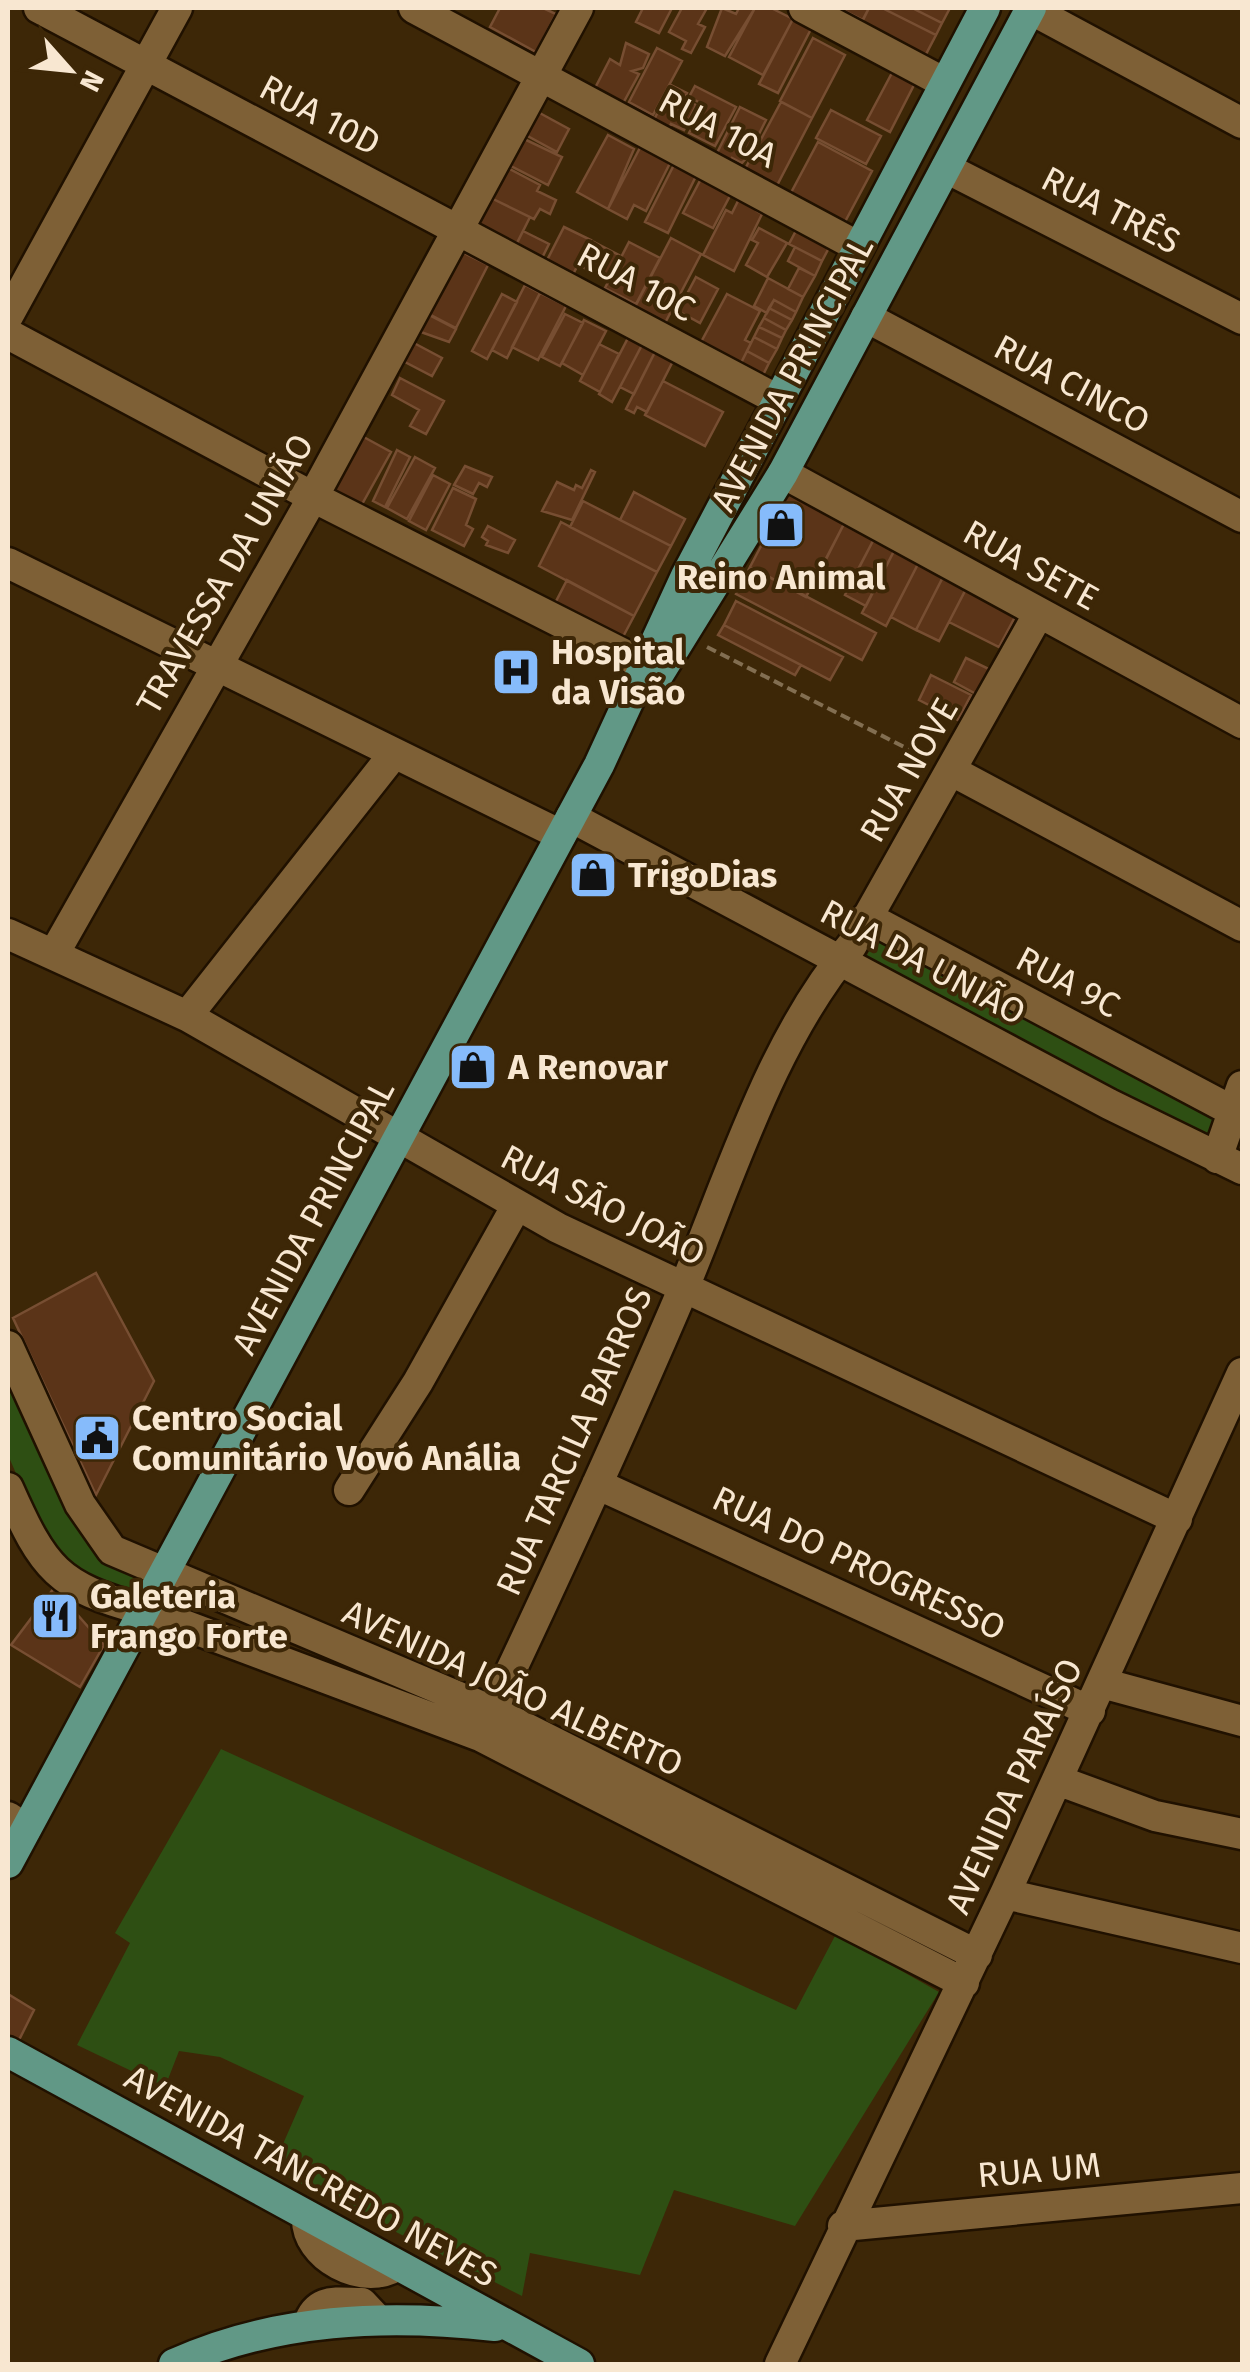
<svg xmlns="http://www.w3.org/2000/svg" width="1250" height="2372" viewBox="0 0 1250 2372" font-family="'Fira Sans',sans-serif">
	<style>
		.green { fill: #2e4f13 }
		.building { fill: #5b3418; stroke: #774e32; stroke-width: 2.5 }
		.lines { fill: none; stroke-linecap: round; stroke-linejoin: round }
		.minor-casing { stroke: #201100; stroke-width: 35 }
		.major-casing { stroke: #201100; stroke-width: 35 }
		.path { stroke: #826e51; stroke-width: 4; stroke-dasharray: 10 5; stroke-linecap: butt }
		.minor { stroke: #7e6036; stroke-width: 30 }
		.major { stroke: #619886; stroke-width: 30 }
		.labels { text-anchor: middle; stroke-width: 8; stroke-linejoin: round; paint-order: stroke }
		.street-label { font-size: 35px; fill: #f8e7d1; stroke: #3d2707 }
		.poi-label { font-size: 35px; font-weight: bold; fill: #f8e7d1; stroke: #3d2707; text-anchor: start }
	</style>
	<rect width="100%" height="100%" fill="#3d2707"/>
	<path class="green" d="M878,934L1223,1118L1212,1143L864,961Z
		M8,1371L88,1546L142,1578L132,1599L66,1563L34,1515L8,1455Z
		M221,1749L796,2010L836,1934L939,1992L795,2226L674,2190L640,2275L530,2253L522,2296L272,2169L304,2096L220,2057L179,2051L165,2087L77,2045L130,1943L115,1933Z"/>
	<path class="building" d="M500,8H543L556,14L536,52L490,27Z
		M643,8H672L659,33L636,22Z
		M682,8H707L698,24L705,27L691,53L682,49L686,41L669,32Z
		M722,8L736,14L739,8H755L725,56L707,47Z
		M755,8H771L793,19L763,75L729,57Z
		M839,8H869L863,20Z
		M869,8H882L936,35L925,56L861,23Z
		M882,8H912L942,23L936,35Z
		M912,8H950L942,23Z
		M793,19L811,29L778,93L759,84Z
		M813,38L845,55L812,118L780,101Z
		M626,43L649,54L643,68L632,71L639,74L621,107L593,92L610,59L620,65Z
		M657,48L682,61L653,115L629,102Z
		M893,71L915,83L890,132L867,120Z
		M671,85L687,93L684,99L696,105L684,130L671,124L667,132L652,124Z
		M695,86L736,107L715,146L689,133L704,105L689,97Z
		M781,102L812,118L771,197L739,180Z
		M740,107L766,120L748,156L742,163L732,158L729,164L715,157Z
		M831,110L881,136L866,164L816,138Z
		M536,111L569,129L557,152L524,134Z
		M608,135L634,149L608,209L577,192Z
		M522,138L562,157L548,185L509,165Z
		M818,142L872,171L839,233L785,204Z
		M642,144L672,159L646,211L634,205L627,219L608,209Z
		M677,159L699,170L668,233L645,222Z
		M506,167L540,185L537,191L556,200L550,214L540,209L534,219L491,198Z
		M702,177L732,192L713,228L683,213Z
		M742,193L761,203L757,211L762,214L734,271L703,255L726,210L732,213Z
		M491,198L530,217L514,249L475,230Z
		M799,225L832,242L822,261L789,244Z
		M564,227L591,240L570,280L544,266Z
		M759,228L787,243L767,277L746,265L758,243L752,240Z
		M523,231L549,244L540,262L514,249Z
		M671,238L701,254L665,323L635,307Z
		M594,242L619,255L606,280L581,266Z
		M629,242L660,258L636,304L605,288Z
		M795,247L822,261L815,276L788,261Z
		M458,250L488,265L456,328L427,313Z
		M799,268L815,276L803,297L788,289Z
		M696,277L718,289L700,323L678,311Z
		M768,278L803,297L796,312L774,300L767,313L754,306Z
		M525,285L540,293L507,358L492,350Z
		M540,293L566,306L538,360L512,347Z
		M502,294L517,302L487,359L472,351Z
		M727,294L760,311L745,340L751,343L740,365L700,344Z
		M774,300L796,312L792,320L769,308Z
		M769,308L792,320L786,330L764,318Z
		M427,314L456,329L449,342L418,331Z
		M565,314L583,323L560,366L542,357Z
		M764,318L786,330L782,338L759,327Z
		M584,320L606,331L583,375L562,363Z
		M759,327L782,338L777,349L754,337Z
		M754,337L777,349L769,363L747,351Z
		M628,338L642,345L612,402L599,394Z
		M412,342L442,358L432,376L403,361Z
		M599,344L619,354L600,392L580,381Z
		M642,345L655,352L634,394L620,387Z
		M747,351L769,363L762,377L740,365Z
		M655,352L673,361L647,412L637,407L634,413L626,409Z
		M400,378L444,401L426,434L410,426L419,410L392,395Z
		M663,381L723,412L705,446L645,415Z
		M360,435L391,452L361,506L330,489Z
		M397,450L410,457L385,507L373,501Z
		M415,457L435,468L407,519L387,508Z
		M465,466L492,477L487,487L479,483L473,494L454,485Z
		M591,470L595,472L572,520L542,511L557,482L574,490L576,485L582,488Z
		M433,475L450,484L426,530L409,521Z
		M792,487L848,516L806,597L750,567Z
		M453,488L476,499L466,525L473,529L464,546L432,530Z
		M634,492L685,519L671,546L620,520Z
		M583,501L671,546L657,572L570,527Z
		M561,522L657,572L634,616L539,566Z
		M844,524L874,539L848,588L819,573Z
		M488,526L515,540L508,553L486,545L488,541L482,537Z
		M874,539L895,549L866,606L845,595Z
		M894,551L918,564L886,626L862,613Z
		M918,564L943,577L916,630L891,617Z
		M750,567L876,633L862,660L736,594Z
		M943,577L966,589L939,641L916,630Z
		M567,580L634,616L617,648L550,613Z
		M966,589L1016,615L999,647L949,622Z
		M736,601L843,657L830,680L724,625Z
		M724,625L801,665L795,675L718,635Z
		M966,658L991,670L978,695L954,682Z
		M931,675L971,695L958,720L919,700Z
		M96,1273L154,1381L96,1495L13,1318Z
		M54,1588L104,1645L80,1687L11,1645Z
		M8,1994L34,2010L18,2042L8,2036Z"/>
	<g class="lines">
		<g class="minor-casing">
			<path id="minor" d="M39,8L778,400
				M414,8L859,247
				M804,8L945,83
				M1030,9L1242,123
				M946,168L1242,319
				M8,316L177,8
				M866,317L1242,517
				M8,334L313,497L645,665
				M783,473L1242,723
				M8,563L561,835
				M952,771L1242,926
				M571,817L1109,1104L1242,1169
				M867,917L1242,1116
				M8,934L187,1016L558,1228L1177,1519
				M55,952L313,497L578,8
				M187,1016L393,755
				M1217,1158L1242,1086
				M8,1346L80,1504L112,1550L492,1711L977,1955
				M597,1484L1090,1711
				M8,1488C44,1569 57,1587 144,1610L480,1736L964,1983
				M349,1490L418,1382L517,1205
				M1102,1683L1242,1721
				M480,1736C551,1587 620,1437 685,1285C732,1172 772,1040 852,945L1039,613
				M1057,1780L1155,1816L1242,1834
				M8,1817L26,1829
				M1005,1894L1242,1948
				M307,2217C305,2257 363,2287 396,2266
				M843,2226L1242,2188
				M308,2325C317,2297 336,2303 362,2303L378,2320
				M780,2364L1005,1894L1242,1373"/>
		</g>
		<g class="major-casing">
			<path id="major" d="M650,688L783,473L1031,8
				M8,1863L599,765L686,576L985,8
				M8,2052L579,2364
				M174,2364C275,2318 387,2314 495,2326"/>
		</g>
		<path class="path" d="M707,647L926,758"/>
		<use href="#minor" class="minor"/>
		<use href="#major" class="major"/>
	</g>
	<defs>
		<g id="shop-square" transform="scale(2.5)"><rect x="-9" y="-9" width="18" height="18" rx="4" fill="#86bbfb" stroke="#3d2707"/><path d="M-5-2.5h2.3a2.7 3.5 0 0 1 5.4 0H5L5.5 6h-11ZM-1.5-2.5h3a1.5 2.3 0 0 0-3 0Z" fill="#111"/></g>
		<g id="hospital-square" transform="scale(2.5)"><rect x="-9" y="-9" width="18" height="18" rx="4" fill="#86bbfb" stroke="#3d2707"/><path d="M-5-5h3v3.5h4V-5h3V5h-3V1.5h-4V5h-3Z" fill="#111"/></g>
		<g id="civic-square" transform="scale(2.5)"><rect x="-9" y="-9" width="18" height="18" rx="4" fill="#86bbfb" stroke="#3d2707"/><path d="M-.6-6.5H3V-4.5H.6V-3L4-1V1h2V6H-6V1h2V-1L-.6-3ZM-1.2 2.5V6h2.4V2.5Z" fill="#111"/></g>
		<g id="restaurant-square" transform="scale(2.5)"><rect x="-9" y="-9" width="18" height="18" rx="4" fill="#86bbfb" stroke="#3d2707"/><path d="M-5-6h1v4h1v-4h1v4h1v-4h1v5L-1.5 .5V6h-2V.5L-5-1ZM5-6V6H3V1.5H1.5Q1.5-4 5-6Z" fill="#111"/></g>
	</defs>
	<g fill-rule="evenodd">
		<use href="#shop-square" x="781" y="525"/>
		<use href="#hospital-square" x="516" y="672"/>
		<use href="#shop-square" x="593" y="875"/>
		<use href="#shop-square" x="473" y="1067"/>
		<use href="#civic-square" x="97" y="1438"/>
		<use href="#restaurant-square" x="55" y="1616"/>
	</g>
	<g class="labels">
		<g class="street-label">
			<text transform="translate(320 115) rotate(28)" y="12">RUA 10D</text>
			<text transform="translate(718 128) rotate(28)" y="12">RUA 10A</text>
			<text transform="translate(1111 210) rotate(27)" y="12">RUA TRÊS</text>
			<text transform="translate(636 282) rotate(28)" y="12">RUA 10C</text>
			<text transform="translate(792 374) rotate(-62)" y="12">AVENIDA PRINCIPAL</text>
			<text transform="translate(1072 384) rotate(28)" y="12">RUA CINCO</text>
			<text transform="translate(1031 565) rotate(29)" y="12">RUA SETE</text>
			<text transform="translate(225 574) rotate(-60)" y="12">TRAVESSA DA UNIÃO</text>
			<text transform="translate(909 770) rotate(-60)" y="12">RUA NOVE</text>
			<text transform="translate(923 962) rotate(28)" y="12">RUA DA UNIÃO</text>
			<text transform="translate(1068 982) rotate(28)" y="12">RUA 9C</text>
			<text transform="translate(603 1205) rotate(27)" y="12">RUA SÃO JOÃO</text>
			<text transform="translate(313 1217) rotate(-62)" y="12">AVENIDA PRINCIPAL</text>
			<text transform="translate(574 1441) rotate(-66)" y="12">RUA TARCILA BARROS</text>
			<text transform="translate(859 1563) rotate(25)" y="12">RUA DO PROGRESSO</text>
			<text transform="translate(513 1688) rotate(25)" y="12">AVENIDA JOÃO ALBERTO</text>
			<text transform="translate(1014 1786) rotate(-65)" y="12">AVENIDA PARAÍSO</text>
			<text transform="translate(1039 2170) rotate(-5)" y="12">RUA UM</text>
			<text transform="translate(311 2176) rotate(29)" y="12">AVENIDA TANCREDO NEVES</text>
		</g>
		<g class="poi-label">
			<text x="781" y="589" text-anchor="middle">Reino Animal</text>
			<text x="551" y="664">Hospital<tspan x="551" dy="40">da Visão</tspan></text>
			<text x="628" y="887">TrigoDias</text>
			<text x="508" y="1079">A Renovar</text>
			<text x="132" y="1430">Centro Social<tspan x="132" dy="40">Comunitário Vovó Anália</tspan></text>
			<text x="90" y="1608">Galeteria<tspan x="90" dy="40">Frango Forte</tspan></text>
		</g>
	</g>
	<rect width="1250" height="2372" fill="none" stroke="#f8e7d1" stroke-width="20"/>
	<g transform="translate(70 70) rotate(117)" stroke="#3d2707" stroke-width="8" paint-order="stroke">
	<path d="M0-8L18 38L0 25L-18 38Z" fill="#f8e7d1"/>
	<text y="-15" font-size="28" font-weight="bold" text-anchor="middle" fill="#f8e7d1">N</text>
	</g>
</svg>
